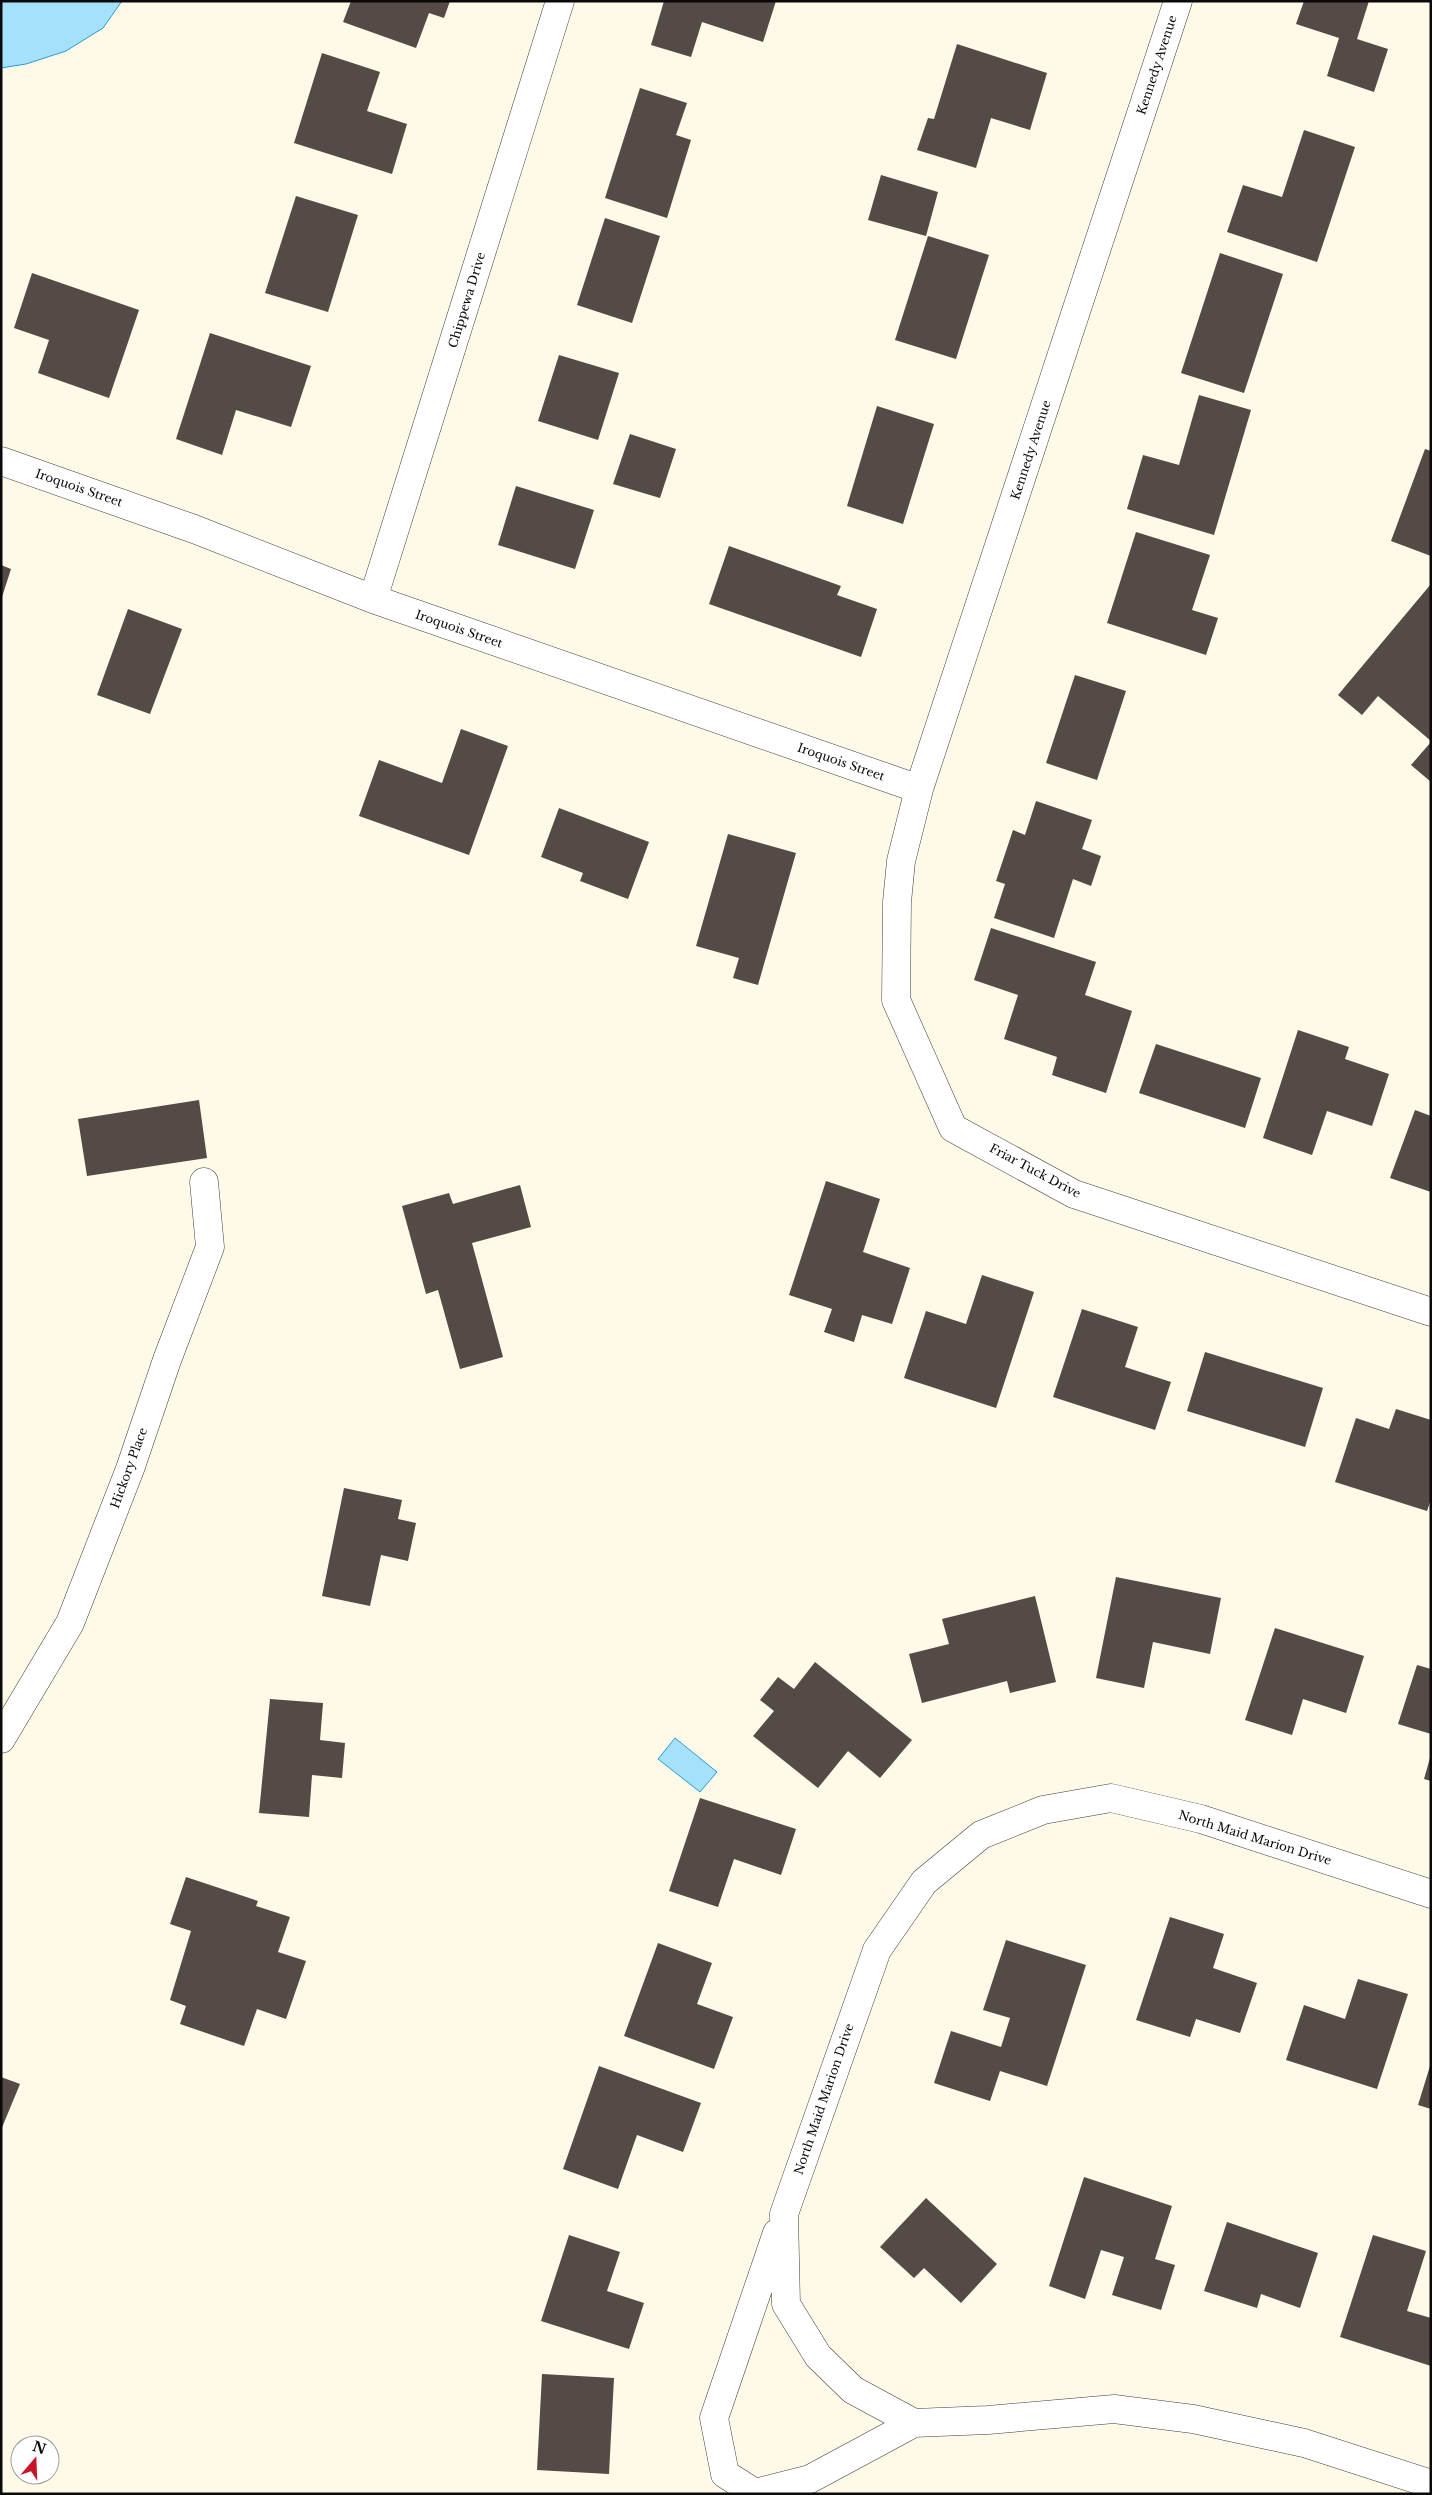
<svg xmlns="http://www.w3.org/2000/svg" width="1432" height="2495" viewBox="0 0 1432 2495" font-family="'Libre Baskerville',serif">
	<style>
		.water { fill: #a6e1fc; stroke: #269cda }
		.building { fill: #544a46 }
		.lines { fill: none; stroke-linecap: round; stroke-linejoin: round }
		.minor-casing { stroke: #3d3d3d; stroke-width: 29 }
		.minor { stroke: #fff; stroke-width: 28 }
		.labels { text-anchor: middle; stroke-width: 5; stroke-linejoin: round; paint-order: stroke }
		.street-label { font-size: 12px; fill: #0a0a0a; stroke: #fff }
	</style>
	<rect width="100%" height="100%" fill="#fff9e8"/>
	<path class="water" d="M1,1H122L103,28L66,51L26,64L1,68Z
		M675,1738L717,1772L700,1792L658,1759Z"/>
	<path class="building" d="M351,1H450L444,18L429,13L416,48L343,22Z
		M664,1H776L763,42L702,22L691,57L651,45Z
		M1304,1H1369L1357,39L1388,49L1374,92L1327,76L1339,38L1296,24Z
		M957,44L1047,73L1030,130L991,118L976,168L917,150L928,118L934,119Z
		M322,53L380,72L367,111L407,124L392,174L294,143Z
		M640,88L687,103L676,135L691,140L667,218L605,198Z
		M1304,130L1355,147L1317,262L1227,232L1243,185L1282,197Z
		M881,175L938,192L926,236L868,220Z
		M296,196L358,215L328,312L265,293Z
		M605,218L660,236L632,323L577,305Z
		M928,236L989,255L956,359L895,340Z
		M1220,253L1283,274L1244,393L1181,373Z
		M32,273L139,310L109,398L38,373L49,340L14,328Z
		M210,333L311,366L291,427L236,410L222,455L176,439Z
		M559,355L619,373L598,440L538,421Z
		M1199,395L1251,410L1214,535L1127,509L1143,455L1179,465Z
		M877,406L934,424L903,524L847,506Z
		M630,434L676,449L660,498L613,484Z
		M1425,449L1431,451V556L1391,541Z
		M516,486L594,510L575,569L498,545Z
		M1136,532L1210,555L1192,610L1218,618L1206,655L1107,623Z
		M729,546L841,586L837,595L877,609L861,657L709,604Z
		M1,565L11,569L2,597H1Z
		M1431,584V741L1378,696L1362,715L1338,695Z
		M128,609L182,629L150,714L97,695Z
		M1075,675L1126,691L1097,780L1046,763Z
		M461,729L508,746L469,855L359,816L379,760L442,783Z
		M1431,742V782L1411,765Z
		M1036,801L1092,820L1082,849L1101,856L1091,886L1073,879L1054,938L994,918L1005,884L996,881L1013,830L1025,835Z
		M559,808L649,842L628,899L580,881L583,873L541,857Z
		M728,834L796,853L758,985L733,978L739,958L696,946Z
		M991,928L1096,962L1085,995L1132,1011L1106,1093L1052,1075L1057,1057L1004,1039L1018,995L974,980Z
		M1298,1030L1349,1047L1345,1059L1389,1074L1372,1126L1327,1111L1312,1155L1263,1138Z
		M1156,1044L1261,1078L1245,1128L1139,1093Z
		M199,1100L207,1158L87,1176L78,1119Z
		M1415,1110L1431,1116V1192L1390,1178Z
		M826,1181L880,1199L863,1252L910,1268L892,1324L862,1315L854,1342L824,1332L832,1309L789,1295Z
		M520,1185L531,1227L472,1243L503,1357L460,1369L438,1290L426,1294L402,1206L449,1193L453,1204Z
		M982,1275L1034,1292L996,1408L904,1378L926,1311L966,1324Z
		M1082,1309L1138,1327L1125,1367L1171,1382L1155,1430L1053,1397Z
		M1205,1352L1323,1388L1305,1447L1187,1411Z
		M1396,1409L1431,1420V1499L1427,1511L1335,1482L1356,1418L1389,1429Z
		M344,1488L402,1500L398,1519L416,1523L408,1561L381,1555L370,1606L322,1596Z
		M1116,1577L1221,1598L1210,1654L1153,1642L1144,1688L1096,1678Z
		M1035,1596L1056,1682L1010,1693L1007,1681L922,1703L909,1654L949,1644L942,1619Z
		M1275,1628L1364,1656L1346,1713L1303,1699L1292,1735L1245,1720Z
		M815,1662L912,1740L880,1778L848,1751L818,1788L753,1736L774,1711L760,1700L778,1677L794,1689Z
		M1417,1665L1431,1669V1734L1398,1724Z
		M270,1699L323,1703L320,1740L345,1743L342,1778L312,1775L309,1817L259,1813Z
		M1430,1758H1431V1781L1424,1779Z
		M700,1798L796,1829L781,1875L734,1859L718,1907L669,1891Z
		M186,1877L258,1901L256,1906L290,1917L278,1952L306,1961L286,2019L257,2009L244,2046L180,2024L186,2006L170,2000L191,1931L170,1924Z
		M1170,1917L1224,1934L1213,1968L1257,1983L1240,2033L1196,2019L1190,2037L1136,2020Z
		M1006,1940L1086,1965L1047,2086L1000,2071L990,2101L934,2083L951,2031L1001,2047L1010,2018L983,2010Z
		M658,1943L712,1963L697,2004L733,2017L714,2069L624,2036Z
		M1358,1979L1408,1994L1377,2089L1286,2060L1304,2005L1345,2019Z
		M599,2066L701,2103L683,2152L637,2135L618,2189L563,2169Z
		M1430,2066H1431V2109L1418,2105Z
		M1,2077L20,2084L1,2130Z
		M1084,2177L1172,2206L1155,2259L1175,2265L1161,2310L1112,2295L1124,2257L1101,2250L1085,2299L1049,2286Z
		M926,2198L997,2264L961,2303L924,2268L914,2278L880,2247Z
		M1227,2222L1318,2253L1300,2308L1261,2294L1257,2308L1204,2291Z
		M569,2235L620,2252L607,2291L644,2303L629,2349L541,2321Z
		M1373,2235L1426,2251L1407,2311L1431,2318V2366L1340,2337Z
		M542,2374L614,2378L609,2474L537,2470Z"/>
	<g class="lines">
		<g class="minor-casing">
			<path id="minor" d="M1178,1L919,789L901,861L897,902L896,1000L953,1128L1074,1194L1431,1312
				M1,461L194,529L373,599L919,789
				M373,599L560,1
				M1,1739L70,1623L130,1469L167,1360L210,1247L204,1182
				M1431,1894L1201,1819L1111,1798L1043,1810L981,1835L924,1882L877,1950L784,2214L786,2304L818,2356L853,2390L914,2423L988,2420L1114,2409L1193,2419L1304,2443L1431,2484
				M777,2233L714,2418L725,2474L755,2493L810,2479L914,2423"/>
		</g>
		<use href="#minor" class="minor"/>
	</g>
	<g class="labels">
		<g class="street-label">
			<text transform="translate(1157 65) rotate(-72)" y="4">Kennedy Avenue</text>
			<text transform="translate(467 300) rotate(-73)" y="4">Chippewa Drive</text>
			<text transform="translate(1031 450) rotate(-72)" y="4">Kennedy Avenue</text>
			<text transform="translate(79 488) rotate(19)" y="4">Iroquois Street</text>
			<text transform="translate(459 629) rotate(19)" y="4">Iroquois Street</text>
			<text transform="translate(841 762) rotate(19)" y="4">Iroquois Street</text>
			<text transform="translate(1035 1171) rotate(28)" y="4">Friar Tuck Drive</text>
			<text transform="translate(129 1468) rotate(-70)" y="4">Hickory Place</text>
			<text transform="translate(1255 1838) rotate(17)" y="4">North Maid Marion Drive</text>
			<text transform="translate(824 2099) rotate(-71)" y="4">North Maid Marion Drive</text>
		</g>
	</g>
	<rect width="1432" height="2495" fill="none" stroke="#0a0a0a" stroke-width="5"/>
	<g transform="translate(35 2460) rotate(19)"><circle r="24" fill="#ffffff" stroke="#9d9d9d"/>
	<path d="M0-4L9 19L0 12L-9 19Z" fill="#c71628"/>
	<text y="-8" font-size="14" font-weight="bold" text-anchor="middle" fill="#0a0a0a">N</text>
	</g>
</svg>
